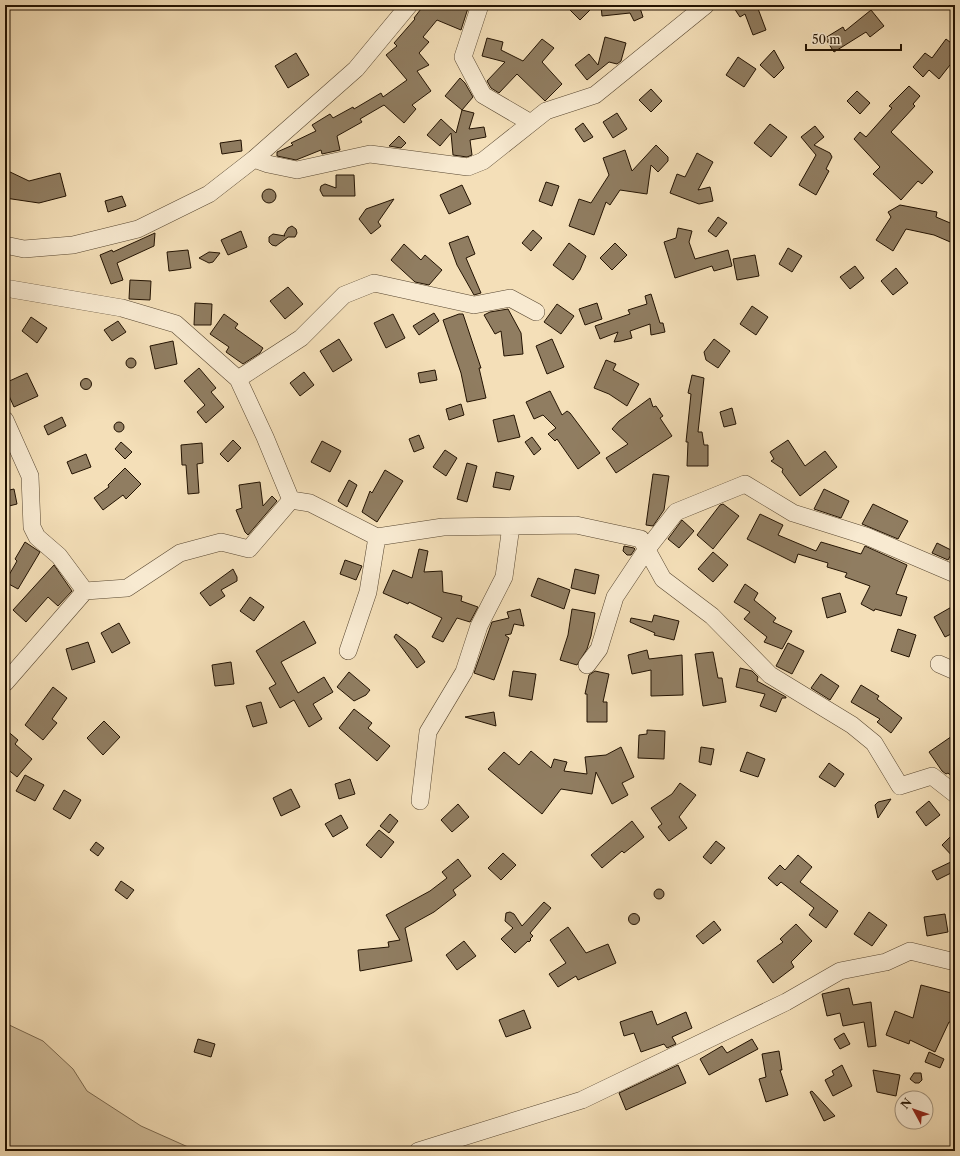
<svg xmlns="http://www.w3.org/2000/svg" width="960" height="1156" viewBox="0 0 960 1156" font-family="'Libre Caslon Text',serif">
	<style>
		.green { fill: #d0bc99; stroke: #7a684e }
		.building { fill: #907d61; stroke: #231302 }
		.lines { fill: none; stroke-linecap: round; stroke-linejoin: round }
		.minor-casing { stroke: #574630; stroke-width: 18 }
		.minor { stroke: #f8ead1; stroke-width: 17 }
	</style>
	<rect width="100%" height="100%" fill="#f4dfb8"/>
	<filter id="stains"><feTurbulence type="fractalNoise" baseFrequency=".005" numOctaves="4"/><feColorMatrix values="0 0 0 0 .2 0 0 0 0 .09 0 0 0 0 .02 0 0 0 .5 -.17"/></filter>
	<radialGradient id="worn" r=".72"><stop offset=".6" stop-color="#630" stop-opacity="0"/><stop offset="1" stop-color="#630" stop-opacity=".3"/></radialGradient>
	<path class="green" d="M5,1023L43,1041L73,1069L87,1091L141,1126L197,1151H5Z"/>
	<path class="building" d="M424,5H469L461,30L437,20L423,37L429,42L419,53L429,65L417,71L431,91L412,105L416,109L404,123L384,105L360,119L362,122L337,136L340,150L322,154L321,150L296,160L277,156V152L293,145L291,143L316,131L312,125L330,114L333,118L353,107L354,109L381,93L383,97L407,80L386,55L397,46L394,43L415,19L414,18Z
		M565,5H595L580,20Z
		M601,5H639L643,17L634,21L630,13L602,16Z
		M732,5H758L757,6L766,30L753,35L745,14L740,17Z
		M871,10L884,26L870,37L866,32L834,52L825,38L843,27L845,31Z
		M605,37L626,43L621,61L617,64L609,62L587,80L575,65L589,54L598,65Z
		M487,38L503,42L501,50L523,61L542,39L554,48L542,62L562,84L545,101L517,74L499,93L491,88L487,81L505,62L482,56Z
		M946,39L955,46V68L950,65L939,79L929,70L923,77L913,67L925,53L932,58Z
		M774,50L784,68L774,78L760,65Z
		M296,53L309,75L288,88L275,66Z
		M738,57L756,69L744,87L726,75Z
		M460,78L465,83L473,97L462,110L445,96Z
		M909,86L920,96L913,104L915,106L891,132L933,172L922,184L918,181L901,200L873,174L880,167L854,139L860,132L866,137L892,108L889,106Z
		M651,89L662,101L651,112L639,100Z
		M857,91L870,103L860,114L847,101Z
		M462,110L474,113L469,129L484,127L486,137L470,140L472,155L467,157L453,155L451,133L440,146L427,135L441,119L456,133Z
		M617,113L627,129L613,138L603,122Z
		M583,123L593,137L584,142L575,129Z
		M770,124L787,137L771,157L754,143Z
		M815,126L824,137L814,145L830,153L832,157L826,169L829,171L816,195L799,185L816,155L801,137Z
		M399,136L406,143L401,148L389,146Z
		M241,140L242,151L222,154L220,143Z
		M656,145L668,157V161L658,172L651,165L647,194L620,190L610,205L606,202L594,235L569,226L579,199L591,203L609,175L603,158L625,150L632,171Z
		M697,153L713,162L698,190L710,187L713,201L699,204L670,193L677,174L685,177Z
		M8,171L29,181L60,173L66,196L39,203L5,198V177Z
		M336,175H354L355,196H323L320,190L321,186L325,184L336,188Z
		M546,182L559,186L552,206L539,201Z
		M462,185L471,204L449,214L440,195Z
		M262 196a7 7 0 1 1 14 0a7 7 0 1 1-14 0Z
		M122,196L126,206L108,212L105,201Z
		M394,199L378,222L381,226L371,234L359,219L366,209Z
		M900,205L937,212L936,217L955,225V244L934,235L906,229L893,251L876,240L891,217L888,212Z
		M718,217L727,223L716,237L708,231Z
		M292,226L296,229L297,233L295,237H288L276,246L272,245L269,242V237L273,234L285,236L284,235L288,228Z
		M678,228L692,231L689,242L695,259L728,250L732,266L714,271L712,266L675,278L664,242L676,238Z
		M533,230L542,238L531,251L522,243Z
		M241,231L247,247L228,255L221,240Z
		M155,233L154,246L117,263L123,280L111,284L100,255L112,250L113,252Z
		M468,236L475,254L466,258L481,293L474,295L457,265L449,243Z
		M569,243L586,256L580,270L573,280L553,265Z
		M615,243L627,255L612,270L600,258Z
		M404,244L421,260L425,255L442,270L429,285L415,282L391,260Z
		M788,248L802,256L792,272L779,264Z
		M188,250L191,268L169,271L167,252Z
		M209,252L220,253L213,262L209,263L199,258Z
		M755,255L759,276L737,280L733,259Z
		M855,266L864,278L850,289L840,277Z
		M896,268L908,283L893,295L881,281Z
		M130,280L151,281L150,300L129,299Z
		M288,287L303,304L285,319L270,301Z
		M651,294L660,323H663L665,332L651,335L650,324L630,331L632,338L621,341L614,342L618,332L600,339L595,326L630,314L628,310L647,304L645,296Z
		M195,303L212,304L211,325H194Z
		M597,303L602,319L585,325L579,309Z
		M557,304L574,316L561,334L544,322Z
		M752,306L768,317L756,335L740,324Z
		M508,309L521,333L523,354L504,356L501,331L495,334L484,315L490,312Z
		M434,313L439,321L419,335L413,326Z
		M224,314L238,324L235,328L263,348L260,353L243,364L226,352L229,347L210,334Z
		M393,314L405,338L386,348L374,323Z
		M459,314H463L481,368H479L486,398L467,402L461,373L443,320Z
		M31,317L47,328L37,343L22,331Z
		M118,321L126,332L112,341L104,330Z
		M339,339L352,360L333,372L320,351Z
		M552,339L564,367L547,374L536,346Z
		M714,339L730,351L718,368L706,360L704,352Z
		M173,341L177,364L155,369L150,346Z
		M126 363a5 5 0 1 1 10 0a5 5 0 1 1-10 0Z
		M606,360L616,364L613,370L639,384L627,406L609,394L594,388Z
		M199,368L216,388L211,392L224,407L206,423L197,412L205,405L184,381Z
		M435,370L437,380L420,383L418,373Z
		M304,372L314,385L300,396L290,383Z
		M27,373L38,396L14,407L5,387V383Z
		M692,375L704,378L698,432H702L704,445H708V466H687L688,442H686L691,394L688,393Z
		M80.5 384a5.5 5.5 0 1 1 11 0a5.5 5.5 0 1 1-11 0Z
		M550,391L562,415L567,411L570,413L600,453L578,469L557,439L555,441L548,434L556,428L543,415L534,419L526,402Z
		M650,398L653,407L656,406L663,416L660,418L672,436L616,473L606,458L628,444L612,429L619,421Z
		M461,404L464,415L449,420L446,409Z
		M732,408L736,424L724,427L720,412Z
		M514,415L520,437L498,442L493,420Z
		M62,417L66,426L48,435L44,426Z
		M114 427a5 5 0 1 1 10 0a5 5 0 1 1-10 0Z
		M419,435L424,448L414,452L409,439Z
		M532,437L541,449L534,455L525,442Z
		M233,440L241,448L228,462L220,454Z
		M788,440L805,466L825,451L837,467L800,496L782,472L783,469L771,461L774,459L770,452Z
		M322,441L341,451L330,472L311,462Z
		M121,442L132,452L125,459L115,449Z
		M202,443L203,463L197,464L199,493L188,494L186,465H182L181,445Z
		M445,450L457,458L446,476L433,467Z
		M86,454L91,467L72,474L67,462Z
		M467,463L477,466L467,502L457,499Z
		M125,468L141,484L126,499L123,495L103,510L94,498L109,487L108,485Z
		M385,470L403,481L377,522L362,512L370,491L372,493Z
		M496,472L514,476L510,490L493,487Z
		M653,474L669,476L664,510L653,526L646,525Z
		M349,480L357,485L347,507L338,501Z
		M260,482L263,506L272,496L277,501L248,535L245,532L236,510L242,508L239,485Z
		M14,489L17,504L5,507V491Z
		M824,489L849,501L841,518L814,509Z
		M723,504L739,516L713,549L697,535L720,505Z
		M873,504L908,521L898,539L862,524Z
		M760,514L783,525L778,535L816,551L821,542L861,554L865,546L907,565L896,594L907,597L901,616L875,609L874,611L861,604L870,586L845,577L847,573L827,567L828,563L798,554L795,563L747,539Z
		M682,520L694,531L679,548L668,539Z
		M25,542L40,552L18,589L5,582L17,561L15,559Z
		M937,543L953,551L948,560L932,553Z
		M624,546L634,548L635,549L631,555H627L623,551Z
		M419,549L428,551L424,572L442,571L443,592L462,596L461,601L478,607L470,622L457,618L443,642L432,637L442,618L409,602L408,604L383,593L393,570L412,578Z
		M713,552L728,565L713,582L698,569Z
		M345,560L362,566L356,580L340,574Z
		M54,565L72,591L58,606L48,597L26,622L13,610Z
		M233,569L237,577V581L221,590L225,596L210,606L200,593Z
		M575,569L599,575L595,594L571,588Z
		M538,578L570,590L564,609L531,596Z
		M745,584L758,593L754,600L776,618L773,622L792,631L782,649L764,642L767,637L744,619L750,612L734,602Z
		M840,593L846,612L827,618L822,598Z
		M250,597L264,607L254,621L240,611Z
		M955,605V632L945,637L934,617Z
		M520,609L524,626L514,624L511,634L505,635L509,638L494,680L474,673L492,622L509,618L507,612Z
		M572,609L595,613L591,636L587,649L577,665L560,660L568,635Z
		M654,615L679,621L674,640L654,635L655,633L630,622L631,618L652,622Z
		M304,621L316,643L281,662L298,693L324,677L333,692L313,704L322,719L309,727L294,700L280,708L269,688L276,684L256,651Z
		M119,623L130,643L112,653L101,633Z
		M898,629L916,635L909,657L891,651Z
		M396,634L416,649L425,662L417,668L394,637Z
		M88,642L95,662L72,670L66,649Z
		M788,643L804,651L792,674L776,666Z
		M647,650L649,659L682,655L683,695L651,696V670L632,674L628,655Z
		M713,652L718,678H722L726,702L703,706L695,654Z
		M231,662L234,684L215,686L212,665Z
		M740,668L752,671L758,677L757,681L786,697V698H782L776,712L760,706L765,694L736,687Z
		M513,671L536,674L532,700L509,696Z
		M595,671L609,674L603,702H607V722H587V694H585L589,675Z
		M349,672L370,690L366,695L354,701L337,687Z
		M821,674L839,686L830,700L811,688Z
		M861,685L879,696L877,699L902,718L891,733L877,722L880,719L851,702Z
		M53,687L67,698L52,719L57,723L43,740L25,725Z
		M261,702L267,723L253,727L246,706Z
		M354,709L372,723L368,728L390,746L377,761L339,728Z
		M494,712L496,726L465,717Z
		M104,721L120,737L103,755L87,738Z
		M5,729L18,740L15,744L32,759L17,777L5,767Z
		M647,730L665,731L664,759L638,758L639,735L647,734Z
		M955,734V779L948,773L946,774L942,771L929,752Z
		M621,747L634,777L622,783L628,795L612,804L596,772L592,794L561,789L542,814L488,769L504,752L519,765L531,751L551,768L554,759L567,762L564,771L587,774L585,757L606,755Z
		M701,747L714,749L711,765L699,762Z
		M747,752L765,759L758,777L740,771Z
		M829,763L844,774L835,787L819,777Z
		M25,775L44,785L35,801L16,791Z
		M350,779L355,794L339,799L335,784Z
		M680,783L696,795L679,817L687,828L669,841L658,827L662,824L651,808L672,794Z
		M291,789L300,807L281,816L273,798Z
		M64,790L81,800L70,819L53,809Z
		M891,799L878,818L875,805L878,802Z
		M929,801L940,815L926,826L916,812Z
		M458,804L469,817L452,832L441,820Z
		M390,814L398,821L389,833L380,826Z
		M341,815L348,828L333,837L325,824Z
		M632,821L644,837L624,853L622,851L602,868L591,855Z
		M379,830L394,842L381,858L366,845Z
		M955,832V859L942,845Z
		M716,841L725,848L711,864L703,857Z
		M96,842L104,848L98,856L90,850Z
		M503,853L516,865L501,880L488,868Z
		M798,855L812,867L800,882L838,911L826,928L809,915L814,908L781,882L777,886L768,878L780,865L785,870Z
		M458,859L471,876L453,890L456,895L434,912L405,928L412,961L360,971L358,950L389,947L388,942L400,940L386,915L430,891L447,878L442,872Z
		M955,860V871L937,880L932,871Z
		M121,881L134,890L127,899L115,890Z
		M654 894a5 5 0 1 1 10 0a5 5 0 1 1-10 0Z
		M544,902L551,908L530,933L533,936L530,939L531,940L529,942L528,941L515,953L501,939L513,928L505,921L506,913L510,912L514,914L522,926Z
		M869,912L887,925L872,946L854,934Z
		M628.5 919a5.5 5.5 0 1 1 11 0a5.5 5.5 0 1 1-11 0Z
		M945,914L948,932L927,936L924,917Z
		M714,921L721,930L703,944L696,936Z
		M796,924L812,941L791,962L794,967L773,983L757,961L783,942L780,939Z
		M568,927L586,953L608,944L616,963L578,980L576,976L558,987L549,974L566,963L550,940Z
		M464,941L476,956L457,970L446,955Z
		M921,985L955,994V1023L949,1022L935,1052L910,1040L909,1044L886,1035L895,1011L913,1018Z
		M849,988L853,1005L871,1002L876,1046L868,1047L864,1022L843,1026L840,1013L827,1016L822,994Z
		M524,1010L531,1028L506,1037L499,1020Z
		M652,1011L657,1025L686,1012L692,1028L672,1037L676,1044L667,1048L664,1044L641,1052L634,1033L624,1036L620,1022Z
		M844,1033L850,1044L840,1049L834,1039Z
		M198,1039L215,1044L211,1057L194,1052Z
		M752,1039L758,1049L709,1075L700,1059L722,1046L727,1053Z
		M779,1051L782,1070H780L788,1095L766,1102L759,1079L766,1077L762,1054Z
		M929,1052L944,1059L940,1068L925,1062Z
		M678,1065L686,1083L626,1110L619,1093Z
		M842,1065L852,1086L833,1096L825,1080L834,1075L832,1071Z
		M873,1070L900,1075L896,1096L877,1092Z
		M914,1073H921L922,1080L919,1083H915L910,1079Z
		M812,1091L835,1116L824,1121L810,1092Z"/>
	<g class="lines">
		<g class="minor-casing">
			<path id="minor" d="M480,5L463,57L483,95L531,123
				M254,159L268,164L297,170L370,154L468,167L483,161L546,111L595,95L706,5
				M5,245L24,249L73,245L138,229L209,194L254,159L356,69L409,5
				M5,288L122,308L176,324L238,379L265,437L291,500L310,503L377,537L443,527L576,525L641,539L663,579L712,616L770,675L852,725L874,743L900,786L932,776L955,794
				M238,379L301,338L344,295L374,283L474,305L510,298L536,312
				M5,420L30,476L32,527L37,537L59,556L85,591L127,588L180,553L221,542L249,549L291,500
				M348,651L368,592L377,537
				M939,664L955,671
				M587,665L599,649L615,597L647,549L676,512L745,484L793,513L866,536L955,574
				M5,683L85,591
				M420,801L428,732L464,672L479,626L504,577L511,526
				M418,1151L582,1100L786,1002L840,971L886,962L910,951L955,962"/>
		</g>
		<use href="#minor" class="minor"/>
	</g>
	<rect width="960" height="1156" fill="none" stroke="#f4dfb8" stroke-width="20"/>
	<rect x="6" y="6" width="948" height="1144" fill="none" stroke="#231302" stroke-width="2"/>
	<rect x="10" y="10" width="940" height="1136" fill="none" stroke="#231302"/>
	<g transform="translate(914 1110) rotate(310)"><circle r="19" fill="#f8ead1" stroke="#a3947e"/>
	<path d="M0-3L7 15L0 10L-7 15Z" fill="#8f2418"/>
	<text y="-6" font-size="11" font-weight="bold" text-anchor="middle" fill="#231302">N</text>
	</g>
	<path d="M806 44v6h95v-6" fill="none" stroke="#231302" stroke-width="2"/>
	<text x="812" y="44" font-size="12" fill="#231302" stroke="#f8ead1" stroke-width="3" paint-order="stroke">50 m</text>
	<rect width="100%" height="100%" filter="url(#stains)"/>
	<rect width="100%" height="100%" fill="url(#worn)"/>
</svg>
